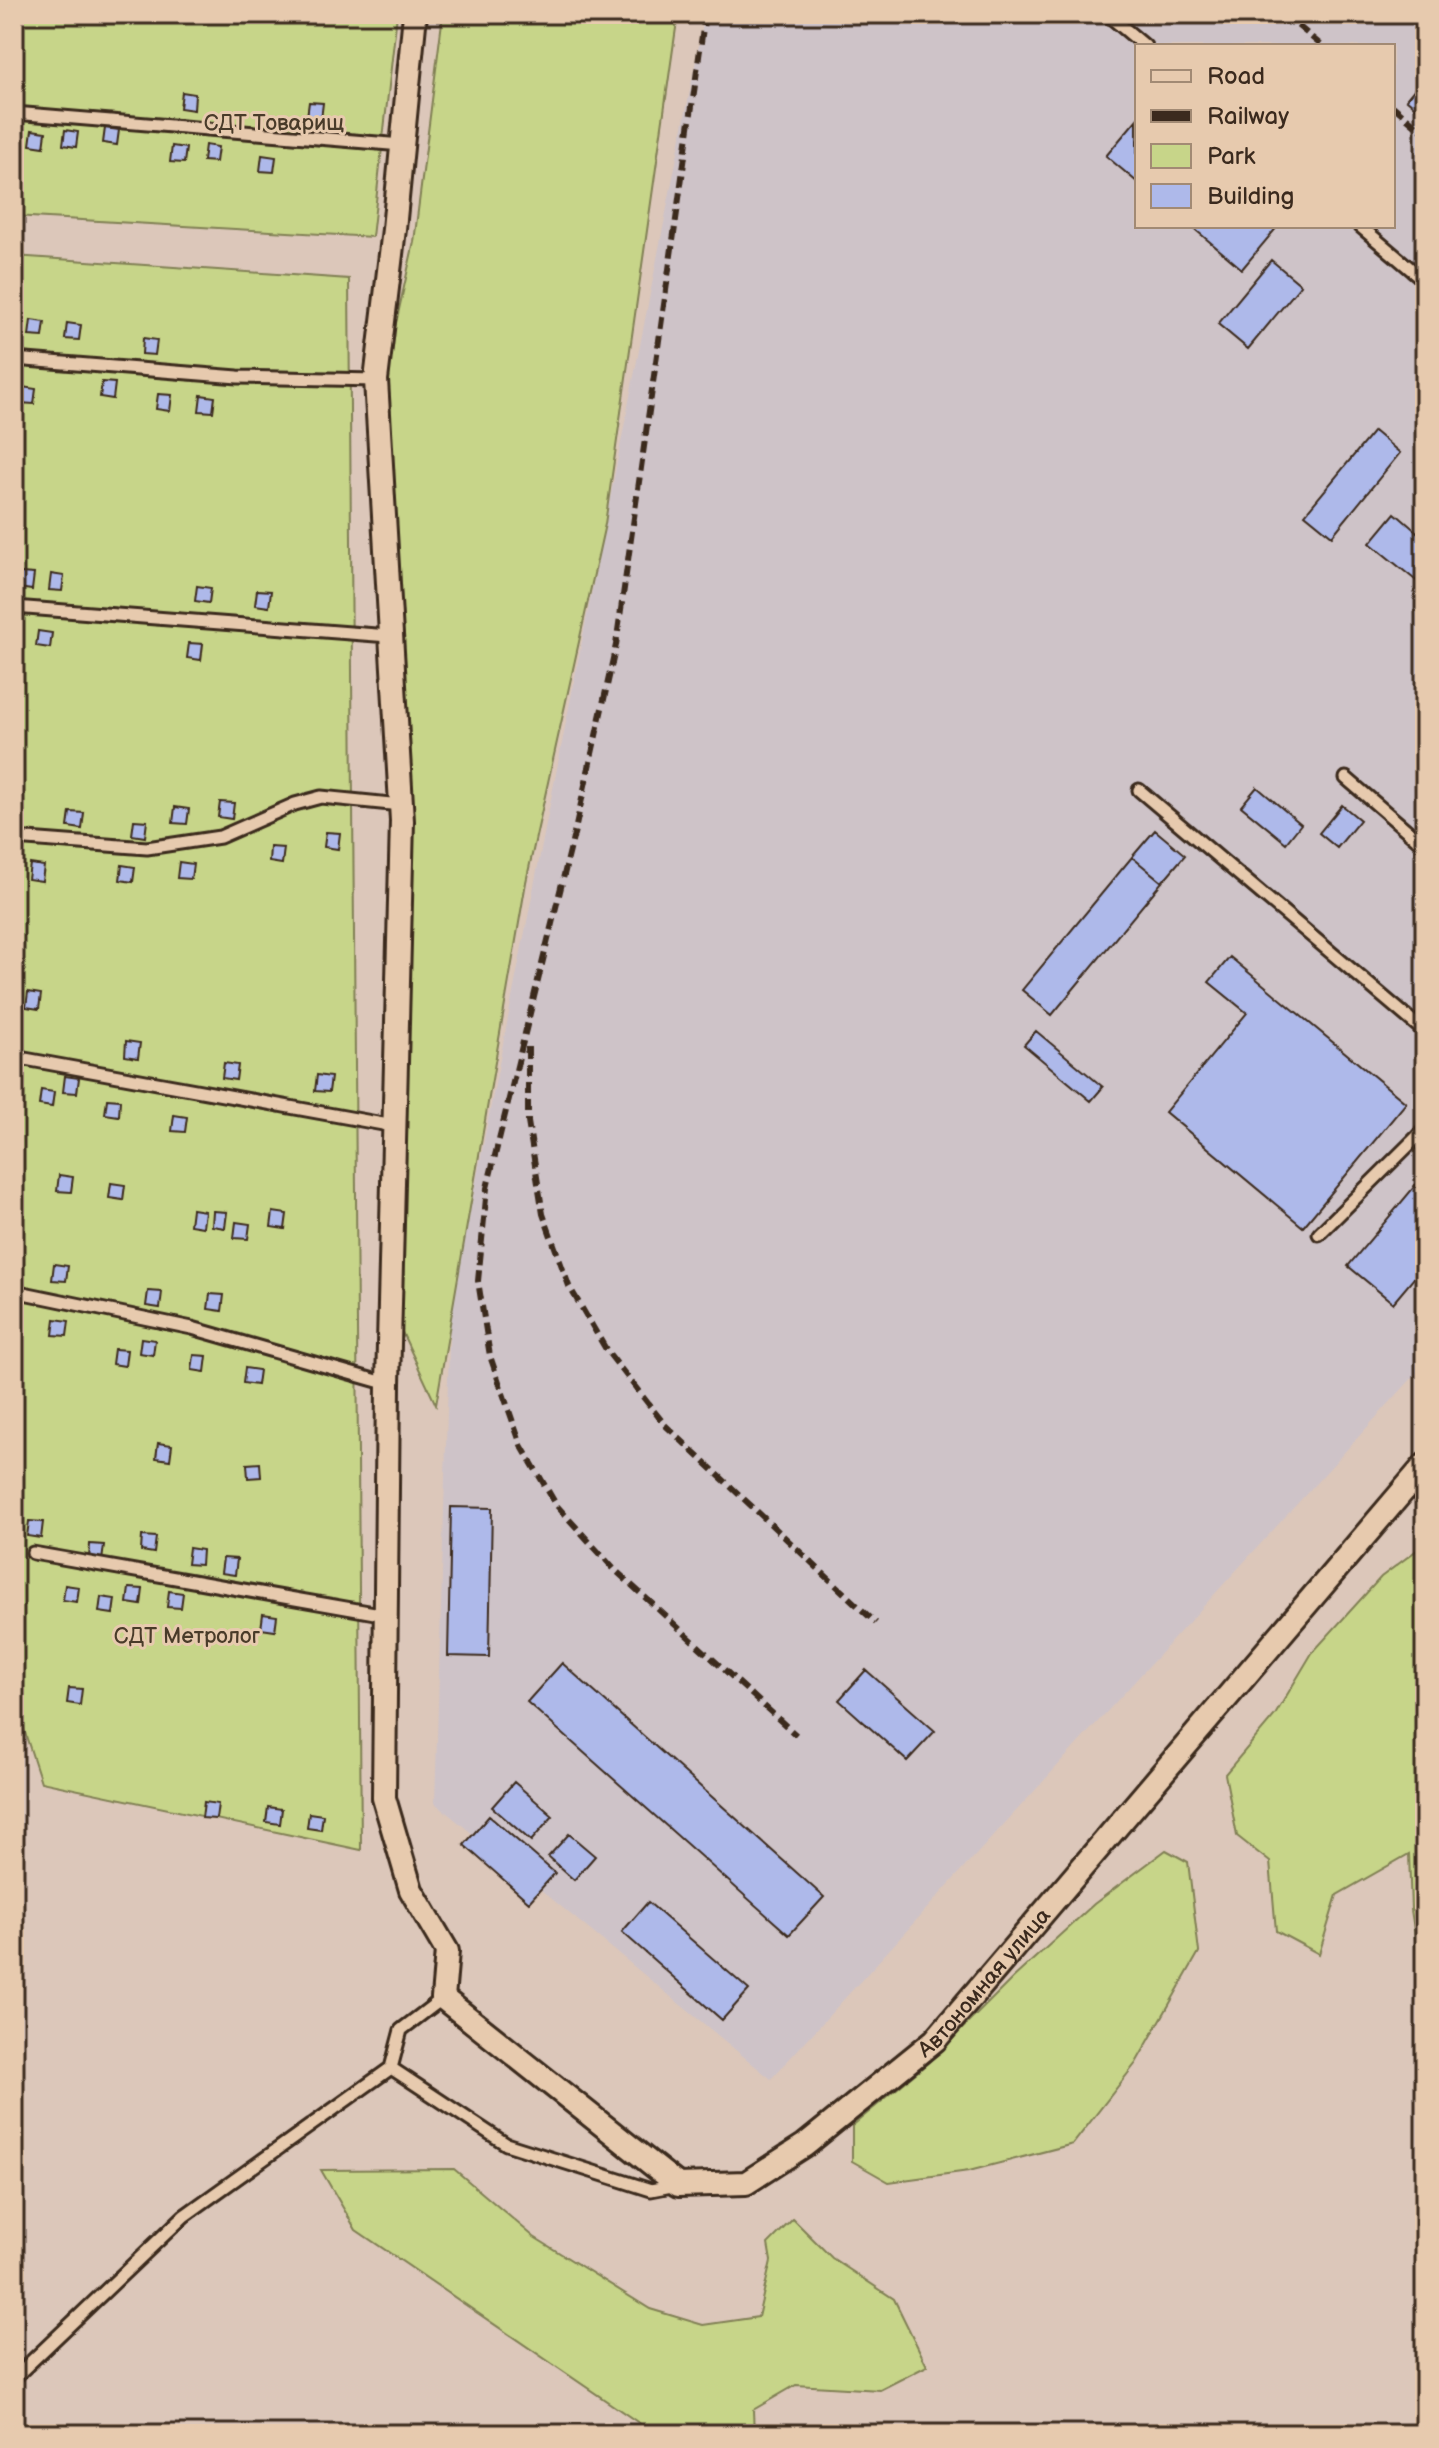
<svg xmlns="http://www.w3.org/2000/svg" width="1439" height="2448" viewBox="0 0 1439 2448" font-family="'Balsamiq Sans',sans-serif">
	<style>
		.built { fill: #cec3c8; fill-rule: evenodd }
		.green { fill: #c7d589; stroke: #818054; stroke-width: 2 }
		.building { fill: #aeb9ea; stroke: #3b2a1e; stroke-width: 2 }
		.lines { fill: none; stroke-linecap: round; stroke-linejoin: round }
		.lane-casing { stroke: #3b2a1e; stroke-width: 17 }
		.street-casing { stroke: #3b2a1e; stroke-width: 28 }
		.lane { stroke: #e7caae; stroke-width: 11 }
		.street { stroke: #e7caae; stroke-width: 22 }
		.rail { stroke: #3b2a1e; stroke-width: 6; stroke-dasharray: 12 6; stroke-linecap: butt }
		.labels { text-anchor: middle; stroke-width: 6; stroke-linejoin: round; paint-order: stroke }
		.park-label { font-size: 22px; fill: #493b29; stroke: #e7caae }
		.street-label { font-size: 22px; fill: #3b2a1e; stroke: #e7caae }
	</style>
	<rect width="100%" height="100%" fill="#dcc7ba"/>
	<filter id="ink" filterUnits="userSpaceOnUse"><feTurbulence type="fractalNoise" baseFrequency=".0125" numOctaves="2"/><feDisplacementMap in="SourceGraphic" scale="16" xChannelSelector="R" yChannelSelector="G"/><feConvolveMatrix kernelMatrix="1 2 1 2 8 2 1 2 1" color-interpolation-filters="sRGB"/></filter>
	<g filter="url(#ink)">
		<path class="built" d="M705,14H1425V1364L771,2079L435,1803L450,1314ZM1137,46H1393V226H1137Z"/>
		<path class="green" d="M14,14H397L372,237L14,216Z
			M443,14H678L605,524L526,882L436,1405L401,1330L413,825L382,386L414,242Z
			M14,256L349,279L361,1850L41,1782L14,1699Z
			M1425,1544V1970L1420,1968L1411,1910L1409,1854L1337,1895L1319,1954L1276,1931L1270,1862L1237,1836L1225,1774L1275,1715L1312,1653L1381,1577Z
			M1166,1850L1188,1862L1199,1952L1136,2063L1073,2144L969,2171L889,2182L852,2161V2126L929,2062L1013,1978L1094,1904Z
			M454,2169L534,2237L650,2309L703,2325L758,2317L771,2261L768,2244L793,2219L832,2258L894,2299L927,2366L880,2390L796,2385L753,2410L754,2434H655L356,2230L321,2170Z"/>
		<path class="building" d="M1425,76V115L1406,99Z
			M182,92L195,94L194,110L180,108Z
			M309,102L323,103L321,119L307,117Z
			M1137,119V182L1106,156Z
			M105,128L119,130L117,145L103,143Z
			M32,130L46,132L44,147L30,145Z
			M65,130L78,132L76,147L63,145Z
			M205,145L218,147L216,162L203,161Z
			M172,146L186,148L184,163L170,162Z
			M262,155L276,157L274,172L260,171Z
			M1191,226H1278L1242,269Z
			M1271,260L1301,285L1248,349L1218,324Z
			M31,320L45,322L43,337L29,336Z
			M67,323L81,325L79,340L65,339Z
			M143,338L157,340L155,355L142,354Z
			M102,382L115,383L113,399L100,397Z
			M22,387L36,389L34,404L20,403Z
			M158,394L172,395L170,411L156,409Z
			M201,395L215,397L213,412L199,411Z
			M1374,431L1400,453L1332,536L1305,514Z
			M1395,513L1425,539V588L1370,543Z
			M20,573L34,574L32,590L18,588Z
			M51,574L64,576L62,591L49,590Z
			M197,586L211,588L209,603L195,601Z
			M257,590L271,591L269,607L255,605Z
			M38,631L52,633L50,648L36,646Z
			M189,643L203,644L201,660L187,658Z
			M1257,787L1301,824L1286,843L1241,806Z
			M220,802L234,803L232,819L218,817Z
			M1342,805L1360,820L1337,848L1319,833Z
			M175,807L189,809L187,824L173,823Z
			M70,812L84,813L82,829L68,827Z
			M134,820L147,821L145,837L132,835Z
			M1155,830L1185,855L1162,882L1132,857Z
			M326,832L340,833L338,849L324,847Z
			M270,847L284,848L282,864L269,862Z
			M1132,857L1162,882L1052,1015L1022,990Z
			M179,862L193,864L191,879L177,878Z
			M30,864L44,866L42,881L28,879Z
			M122,865L135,867L133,882L120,880Z
			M1230,957L1406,1103L1303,1227L1165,1112L1247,1013L1209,982Z
			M28,992L41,994L39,1009L26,1007Z
			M1036,1031L1103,1087L1091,1101L1024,1045Z
			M126,1041L140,1043L138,1058L125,1056Z
			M224,1063L238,1065L236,1080L222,1078Z
			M317,1075L331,1077L329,1092L315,1091Z
			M65,1076L79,1078L77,1093L63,1092Z
			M41,1090L54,1092L52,1107L39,1105Z
			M107,1099L120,1100L119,1116L105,1114Z
			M174,1115L187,1117L185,1132L172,1131Z
			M1425,1174V1265L1393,1303L1348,1266Z
			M59,1175L73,1177L71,1192L57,1191Z
			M111,1183L125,1185L123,1200L109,1198Z
			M192,1209L205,1211L203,1227L190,1225Z
			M213,1211L227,1212L225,1228L212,1226Z
			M273,1212L287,1214L285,1229L271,1227Z
			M236,1222L250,1224L248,1239L234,1238Z
			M54,1264L68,1266L66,1281L52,1280Z
			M148,1291L162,1292L160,1308L146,1306Z
			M210,1294L224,1295L222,1311L208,1309Z
			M55,1319L69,1321L67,1336L53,1335Z
			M141,1338L155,1340L153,1355L139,1353Z
			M114,1349L127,1350L125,1366L112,1364Z
			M194,1355L207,1356L205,1372L192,1370Z
			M245,1368L259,1370L257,1385L243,1383Z
			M158,1443L172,1445L170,1460L156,1458Z
			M260,1463L261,1477L248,1478L247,1464Z
			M451,1507L492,1508L489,1657L448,1656Z
			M29,1521L43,1522L41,1538L27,1536Z
			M142,1536L156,1537L154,1553L141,1551Z
			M90,1544L104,1545L102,1561L89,1559Z
			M189,1548L202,1550L201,1565L187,1564Z
			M223,1558L237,1559L235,1575L221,1573Z
			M65,1585L79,1587L77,1602L63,1600Z
			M129,1588L143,1589L141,1605L127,1603Z
			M169,1591L183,1593L181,1608L167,1607Z
			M101,1597L115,1599L113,1614L99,1612Z
			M263,1614L277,1616L275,1631L261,1629Z
			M562,1663L824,1897L789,1935L527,1702Z
			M866,1670L935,1731L907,1761L839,1700Z
			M69,1688L82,1689L80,1705L67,1703Z
			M514,1782L553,1816L531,1841L492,1807Z
			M204,1802L218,1804L216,1819L202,1818Z
			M268,1807L282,1809L280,1824L266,1822Z
			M309,1813L323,1815L321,1830L307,1828Z
			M489,1816L555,1873L529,1902L464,1845Z
			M569,1834L595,1856L574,1880L548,1857Z
			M648,1902L749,1990L722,2020L622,1932Z"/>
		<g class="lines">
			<g class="lane-casing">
				<path id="lane" d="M1107,14L1145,46
					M14,113L402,145
					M1360,226L1425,281
					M14,359L238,377L376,380
					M14,607L389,636
					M1346,778L1425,846
					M1139,790L1425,1032
					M14,838L147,848L220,837L295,804L321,797L401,805
					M14,1057L394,1126
					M1319,1234L1425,1129
					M14,1291L192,1328L388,1384
					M33,1553L386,1615
					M391,2068L401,2030L443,1998
					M14,2378L184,2216L391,2068L506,2144L651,2190L677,2185"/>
			</g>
			<g class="street-casing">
				<g id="street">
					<path id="s1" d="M415,14L394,229L376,380L402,821L388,1384L384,1798L411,1890L447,1951L443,1998L678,2185L746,2183L805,2145L935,2040L1425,1465"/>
				</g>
			</g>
			<use href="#lane" class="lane"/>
			<use href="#street" class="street"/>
			<path class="rail" d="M705,14L616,645L576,826L487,1188L478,1281L490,1356L521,1445L557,1506L614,1569L796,1735
				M1284,14L1322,46
				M1393,106L1425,133
				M528,1047V1122L543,1214L569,1286L607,1351L665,1425L876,1623"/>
		</g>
	</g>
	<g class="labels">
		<g class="park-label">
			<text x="274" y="130">СДТ Товарищ</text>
			<text x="187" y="1643">СДТ Метролог</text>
		</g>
		<g class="street-label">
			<text dy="8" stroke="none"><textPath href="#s1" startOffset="2682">Автономная улица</textPath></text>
		</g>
	</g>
	<rect width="1439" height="2448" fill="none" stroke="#e7caae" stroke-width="48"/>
	<rect x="24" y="24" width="1391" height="2400" fill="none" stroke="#3b2a1e" stroke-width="3" filter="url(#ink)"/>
	<rect x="1135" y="44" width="260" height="184" fill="#e7caae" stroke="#a28a74" stroke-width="2"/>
	<rect x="1151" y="70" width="40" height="12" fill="#e7caae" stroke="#a28a74" stroke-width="2"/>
	<text x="1207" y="84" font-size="24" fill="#3b2a1e">Road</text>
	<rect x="1151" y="110" width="40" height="12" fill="#3b2a1e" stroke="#a28a74" stroke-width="2"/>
	<text x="1207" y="124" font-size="24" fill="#3b2a1e">Railway</text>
	<rect x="1151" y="144" width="40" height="24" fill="#c7d589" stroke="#a28a74" stroke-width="2"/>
	<text x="1207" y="164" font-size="24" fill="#3b2a1e">Park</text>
	<rect x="1151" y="184" width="40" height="24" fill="#aeb9ea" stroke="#a28a74" stroke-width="2"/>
	<text x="1207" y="204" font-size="24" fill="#3b2a1e">Building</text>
</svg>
